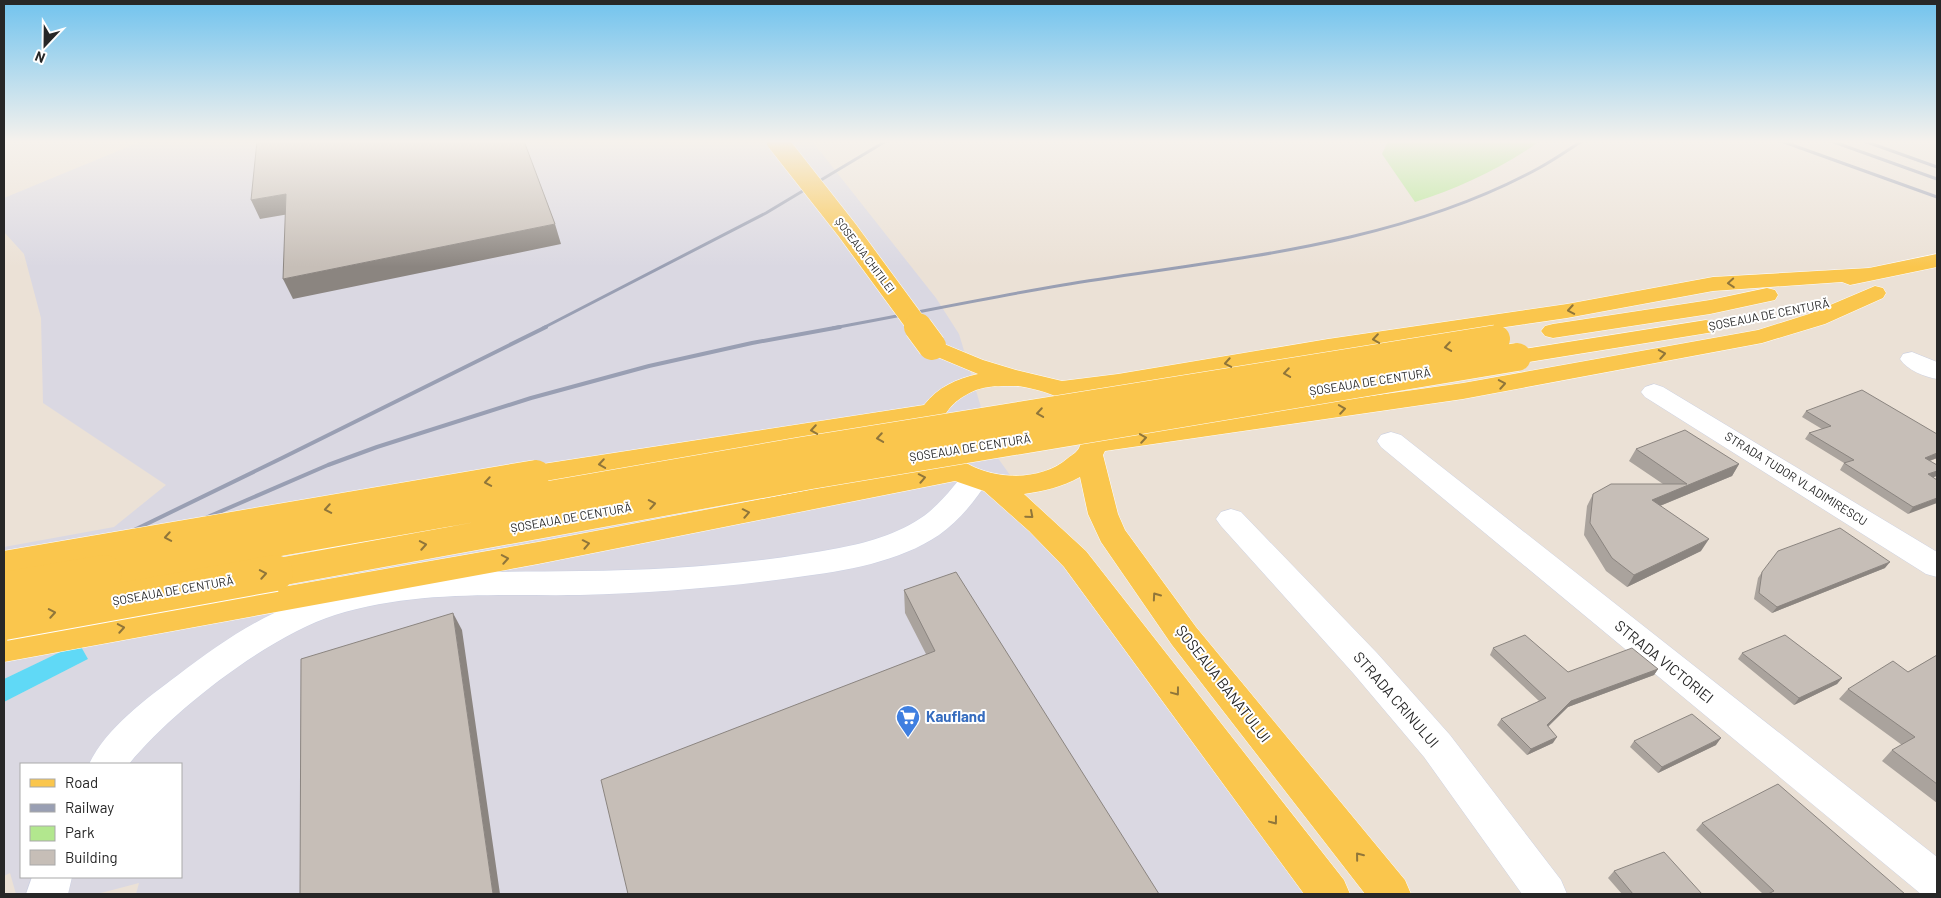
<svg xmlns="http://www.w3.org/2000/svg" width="1941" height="898" viewBox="0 0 1941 898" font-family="Barlow,sans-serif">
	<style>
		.industrial { fill: #dad8e2; fill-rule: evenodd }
		.green { fill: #b2e78e }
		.water { fill: #60d9f6 }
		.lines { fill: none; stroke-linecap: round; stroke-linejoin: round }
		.minor-casing { stroke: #ccd1e2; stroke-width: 1 }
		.major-casing { stroke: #fff; stroke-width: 1 }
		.minor { fill: #fff; fill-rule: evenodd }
		.major { fill: #fac64d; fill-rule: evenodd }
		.rail-far2 { stroke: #999fb3; stroke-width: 3 }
		.rail-far1 { stroke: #999fb3; stroke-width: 4 }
		.rail { stroke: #999fb3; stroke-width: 5 }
		.major-bridge-far2-casing { stroke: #fff; stroke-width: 22; stroke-linecap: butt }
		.major-bridge-far1-casing { stroke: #fff; stroke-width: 29; stroke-linecap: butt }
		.major-bridge-casing { stroke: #fff; stroke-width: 38; stroke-linecap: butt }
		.major-bridge-far2 { stroke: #fac64d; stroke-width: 21 }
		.major-bridge-far1 { stroke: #fac64d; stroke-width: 28 }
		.major-bridge { stroke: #fac64d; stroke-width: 36 }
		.wall { fill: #aaa39d }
		.shaded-wall { fill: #8b8580 }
		.building { fill: #c6beb7; stroke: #8b8580 }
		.oneway { stroke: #90763a }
		.labels { text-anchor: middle; stroke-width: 4; stroke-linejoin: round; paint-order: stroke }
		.far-street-label { font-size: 11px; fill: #272727; stroke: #fff }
		.street-label { font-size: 12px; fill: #272727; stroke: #fff }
		.near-street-label { font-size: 15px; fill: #272727; stroke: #fff }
		.near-shop-label { font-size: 15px; font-weight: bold; fill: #366cbe; stroke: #fff; text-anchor: start }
	</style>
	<rect width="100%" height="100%" fill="#ebe1d6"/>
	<path class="industrial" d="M142,141H812L936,298L959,334L995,454L1310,894H136L139,883L97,894H16L10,873L4,876V702L88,659L79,643L4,679V547L114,527L166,485L43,403L41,318L24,254L4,232V198ZM21,764H181V877H21Z"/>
	<path class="green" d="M1388,141H1540C1500,169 1461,187 1415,202L1382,154Z"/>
	<path class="water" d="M79,643L88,659L4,702V679Z"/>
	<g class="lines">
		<g class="minor-casing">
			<path id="minor" d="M1912,352L1937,362V379C1925,377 1907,370 1900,359L1903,354Z
				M1654,384L1663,387L1937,552V577L1926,574L1645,397L1641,392L1645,387Z
				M1391,432L1401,435L1937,857V894H1921L1381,447L1377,441L1381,435Z
				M975,470L985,472L989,479C976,500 959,521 939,535C899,562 845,571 798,577C726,587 653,593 580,595C498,596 416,590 335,615C269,636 173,710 129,764H89C107,727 146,699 178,675C215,647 253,620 295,604C392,566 480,573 581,571C667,570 755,564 839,548C871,542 904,532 929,512C938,504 946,496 953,487C957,483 961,475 966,472C968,470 972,470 975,470Z
				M1231,509L1241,512L1377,653L1450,735L1561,880L1567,894H1522L1424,757L1353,673L1221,526L1216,519L1221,512Z
				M32,877H72L68,894H26Z"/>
		</g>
		<g class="major-casing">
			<path id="major" d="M1937,254V267L1850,285L1842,282L1713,291L1567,318L1328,353L1087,393C1100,403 1108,417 1109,433L1463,383L1758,330L1809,314L1875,286L1883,288L1886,293L1883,298L1825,324L1762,343L1463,399L1105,451L1103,455L1118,514L1125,530L1196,627L1405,880L1411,894H1365L1172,645L1101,542L1088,514L1080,477C1062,487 1044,491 1024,494L1086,551L1344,880L1350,894H1304L1064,567L1029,531L984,491L955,481L538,564L4,662V636L538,542L933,466C920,455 913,440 915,423L536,483L526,481L522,474L526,467L536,465L924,405C938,387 956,379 978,374L923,351L920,346L923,341L932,339L983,360L1016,370L1062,381L1118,374L1328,339L1567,304L1713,277L1869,268ZM1018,386C1043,390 1080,399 1082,429C1082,435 1082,442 1079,448C1077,452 1072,455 1068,458C1042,481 997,480 968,464C926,442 937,406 976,390C989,385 1005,386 1018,386Z
				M1767,288L1775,290L1778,295L1775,300L1710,314L1553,338L1545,336L1541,331L1545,326L1553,324L1710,300Z
				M1706,320L1714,322L1718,327L1714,332L1517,364L1508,362L1505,357L1508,352L1517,350Z"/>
		</g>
		<use href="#minor" class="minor"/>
		<use href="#major" class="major"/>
		<path class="rail-far2" d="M1781,141L1937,197
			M1831,141L1937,179
			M1864,141L1937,167
			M543,328L766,213L886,141
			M833,328C910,314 986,298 1063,285C1222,259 1395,247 1539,168C1554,160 1568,150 1582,141"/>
		<path class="rail-far1" d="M44,574L282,458L546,327
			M84,574L173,532L328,465L377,447L531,398L649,366L752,343L840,327"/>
		<path class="rail" d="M4,593L46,573
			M4,612L87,573"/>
		<g class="major-bridge-far2-casing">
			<path id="major-bridge-far2" d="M777,141L847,230L919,328"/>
		</g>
		<g class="major-bridge-far1-casing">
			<path id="major-bridge-far1" d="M918,327L932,346
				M4,565L536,474
				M96,574L802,451L1496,339
				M268,574L811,475L1517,357"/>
		</g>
		<g class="major-bridge-casing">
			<path id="major-bridge" d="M4,590L104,573
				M4,622L275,573"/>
		</g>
		<use href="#major-bridge-far2" class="major-bridge-far2"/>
		<use href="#major-bridge-far1" class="major-bridge-far1"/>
		<use href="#major-bridge" class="major-bridge"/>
	</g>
	<path class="wall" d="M1806,411L1937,458L1930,461L1933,477L1937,480L1908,514L1840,470L1844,463L1805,439L1809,433L1822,429L1802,417Z
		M1636,449L1739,464L1732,476L1660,506L1701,551L1627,587L1606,571L1584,535L1587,506L1593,494L1663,484L1629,461Z
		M1885,568L1772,613L1754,599L1758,578L1762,572Z
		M904,590L1159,894L926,654L905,613Z
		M1493,648L1568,672L1658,669L1654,675L1568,707L1548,727L1553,743L1527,755L1497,725L1501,719L1539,701L1490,655Z
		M1742,653L1842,678L1837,684L1794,705L1738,659Z
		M1937,655V803L1882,761L1892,750L1902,745L1839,699L1848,689L1908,672Z
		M1634,741L1716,745L1658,773L1630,747Z
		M1702,823L1905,894H1763L1696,830Z
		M1614,871L1702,894H1622L1608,878Z"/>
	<path class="shaded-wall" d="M286,194L295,213L260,219L251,200Z
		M555,224L561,244L293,299L283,279Z
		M1937,453V458L1920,464L1925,458Z
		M1739,464L1732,476L1645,512L1652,500Z
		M1937,471V476L1923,481L1928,474Z
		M1937,498V503L1908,514L1913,507Z
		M1709,539L1701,551L1627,587L1634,575Z
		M1890,562L1885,568L1772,613L1777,607Z
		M453,613L462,630L500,894H493Z
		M1658,669L1654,675L1568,707L1543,731L1547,725L1571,701Z
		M1842,678L1837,684L1794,705L1799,698Z
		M1557,737L1553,743L1527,755L1531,749Z
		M1721,738L1716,745L1658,773L1662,767Z"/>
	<path class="building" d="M257,141H524L555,224L283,279L286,194L251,200Z
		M1862,390L1937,434V453L1925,458L1937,465V471L1928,474L1937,480V498L1913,507L1844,463L1854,460L1809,433L1831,426L1806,411Z
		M1685,430L1739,464L1652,500L1709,539L1634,575L1612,558L1590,523L1593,494L1611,484H1687L1636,449Z
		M1840,528L1890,562L1777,607L1759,593L1762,572L1778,551Z
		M956,572L1159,894H628L601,780L935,651L904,590Z
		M453,613L493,894H300L301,659Z
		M1525,635L1568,672L1632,648L1658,669L1571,701L1547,725L1557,737L1531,749L1501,719L1546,698L1493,648Z
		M1785,635L1842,678L1799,698L1742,653Z
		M1937,655V784L1892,750L1915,737L1848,689L1893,661L1908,672Z
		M1692,714L1721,738L1662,767L1634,741Z
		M1778,784L1905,894H1768L1774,891L1702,823Z
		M1664,852L1702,894H1633L1614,871Z"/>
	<defs><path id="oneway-chevron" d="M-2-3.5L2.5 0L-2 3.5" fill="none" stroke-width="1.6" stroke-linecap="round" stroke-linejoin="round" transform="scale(1.25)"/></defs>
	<g class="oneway">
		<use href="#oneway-chevron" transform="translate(1731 283) rotate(176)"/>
		<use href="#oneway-chevron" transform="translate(1571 310) rotate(170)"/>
		<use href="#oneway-chevron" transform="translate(1376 339) rotate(172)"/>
		<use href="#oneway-chevron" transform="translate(1448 347) rotate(171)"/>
		<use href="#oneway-chevron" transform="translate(1662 354) rotate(-10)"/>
		<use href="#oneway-chevron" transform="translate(1228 363) rotate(170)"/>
		<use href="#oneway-chevron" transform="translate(1287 373) rotate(171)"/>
		<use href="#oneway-chevron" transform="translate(1502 384) rotate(-10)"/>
		<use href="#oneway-chevron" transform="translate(1342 409) rotate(-9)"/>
		<use href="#oneway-chevron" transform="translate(1040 413) rotate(171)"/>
		<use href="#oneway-chevron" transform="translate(814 430) rotate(171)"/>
		<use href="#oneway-chevron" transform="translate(880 438) rotate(171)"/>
		<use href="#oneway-chevron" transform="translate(1143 438) rotate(-9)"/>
		<use href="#oneway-chevron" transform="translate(602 464) rotate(171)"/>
		<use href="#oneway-chevron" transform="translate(922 478) rotate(-11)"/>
		<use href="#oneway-chevron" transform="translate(488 482) rotate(170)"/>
		<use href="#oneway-chevron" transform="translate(652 504) rotate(-10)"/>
		<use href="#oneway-chevron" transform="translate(328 509) rotate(170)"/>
		<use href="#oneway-chevron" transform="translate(746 513) rotate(-11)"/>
		<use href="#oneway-chevron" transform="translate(1030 515) rotate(41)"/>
		<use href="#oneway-chevron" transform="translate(168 537) rotate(170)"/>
		<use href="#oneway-chevron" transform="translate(586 544) rotate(-11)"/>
		<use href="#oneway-chevron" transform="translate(423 545) rotate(-10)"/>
		<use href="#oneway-chevron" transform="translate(505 559) rotate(-10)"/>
		<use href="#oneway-chevron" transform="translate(263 574) rotate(-10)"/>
		<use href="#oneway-chevron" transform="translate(1156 596) rotate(-125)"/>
		<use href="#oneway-chevron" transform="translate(52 613) rotate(-10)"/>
		<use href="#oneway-chevron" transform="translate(121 628) rotate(-10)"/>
		<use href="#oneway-chevron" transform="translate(1176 692) rotate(53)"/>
		<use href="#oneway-chevron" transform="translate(1274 821) rotate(53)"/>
		<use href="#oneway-chevron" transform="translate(1359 856) rotate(-129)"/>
	</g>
	<linearGradient id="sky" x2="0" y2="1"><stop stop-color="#71c3ee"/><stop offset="0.53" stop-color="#f6f2ed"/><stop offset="1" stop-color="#f6f2ed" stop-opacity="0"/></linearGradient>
	<rect width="1941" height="267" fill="url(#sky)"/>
	<defs>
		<g id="supermarket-pin" transform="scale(1.25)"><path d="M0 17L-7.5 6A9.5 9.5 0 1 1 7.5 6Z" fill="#3f7fe0" stroke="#fff"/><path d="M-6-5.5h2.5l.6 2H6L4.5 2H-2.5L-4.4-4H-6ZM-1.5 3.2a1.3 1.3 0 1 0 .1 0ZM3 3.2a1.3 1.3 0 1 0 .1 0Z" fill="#fff"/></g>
	</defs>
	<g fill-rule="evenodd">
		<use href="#supermarket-pin" x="908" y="717"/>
	</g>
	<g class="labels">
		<g class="far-street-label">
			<text transform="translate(865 255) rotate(53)" y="4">ȘOSEAUA CHITILEI</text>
		</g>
		<g class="street-label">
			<text transform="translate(1769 315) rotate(-11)" y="4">ȘOSEAUA DE CENTURĂ</text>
			<text transform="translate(1370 382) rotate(-9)" y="4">ȘOSEAUA DE CENTURĂ</text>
			<text transform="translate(970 448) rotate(-9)" y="4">ȘOSEAUA DE CENTURĂ</text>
			<text transform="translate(1796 479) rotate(32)" y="4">STRADA TUDOR VLADIMIRESCU</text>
			<text transform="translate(571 518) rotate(-10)" y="4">ȘOSEAUA DE CENTURĂ</text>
			<text transform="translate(173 591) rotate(-10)" y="4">ȘOSEAUA DE CENTURĂ</text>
		</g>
		<g class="near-street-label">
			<text transform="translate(1664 662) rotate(39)" y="5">STRADA VICTORIEI</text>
			<text transform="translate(1223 684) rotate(52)" y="5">ȘOSEAUA BANATULUI</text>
			<text transform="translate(1396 700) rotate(49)" y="5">STRADA CRINULUI</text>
		</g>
		<g class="near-shop-label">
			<text x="926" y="722">Kaufland</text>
		</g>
	</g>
	<rect width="1941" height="898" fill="none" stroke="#272727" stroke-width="10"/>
	<rect x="20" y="763" width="162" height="115" fill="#ffffff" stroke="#a9a9a9"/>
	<rect x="30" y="779" width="25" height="8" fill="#fac64d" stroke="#a9a9a9"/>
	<text x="65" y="788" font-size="15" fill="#272727">Road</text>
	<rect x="30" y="804" width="25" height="8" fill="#999fb3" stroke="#a9a9a9"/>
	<text x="65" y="813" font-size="15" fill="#272727">Railway</text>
	<rect x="30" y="826" width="25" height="15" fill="#b2e78e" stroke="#a9a9a9"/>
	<text x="65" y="838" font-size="15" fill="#272727">Park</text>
	<rect x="30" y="850" width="25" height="15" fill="#c6beb7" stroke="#a9a9a9"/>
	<text x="65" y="863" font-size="15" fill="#272727">Building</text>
	<g transform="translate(45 45) rotate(202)" stroke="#ffffff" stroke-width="4" paint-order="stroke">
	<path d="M0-4L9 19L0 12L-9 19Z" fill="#272727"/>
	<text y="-8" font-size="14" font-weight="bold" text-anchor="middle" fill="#272727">N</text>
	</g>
</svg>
